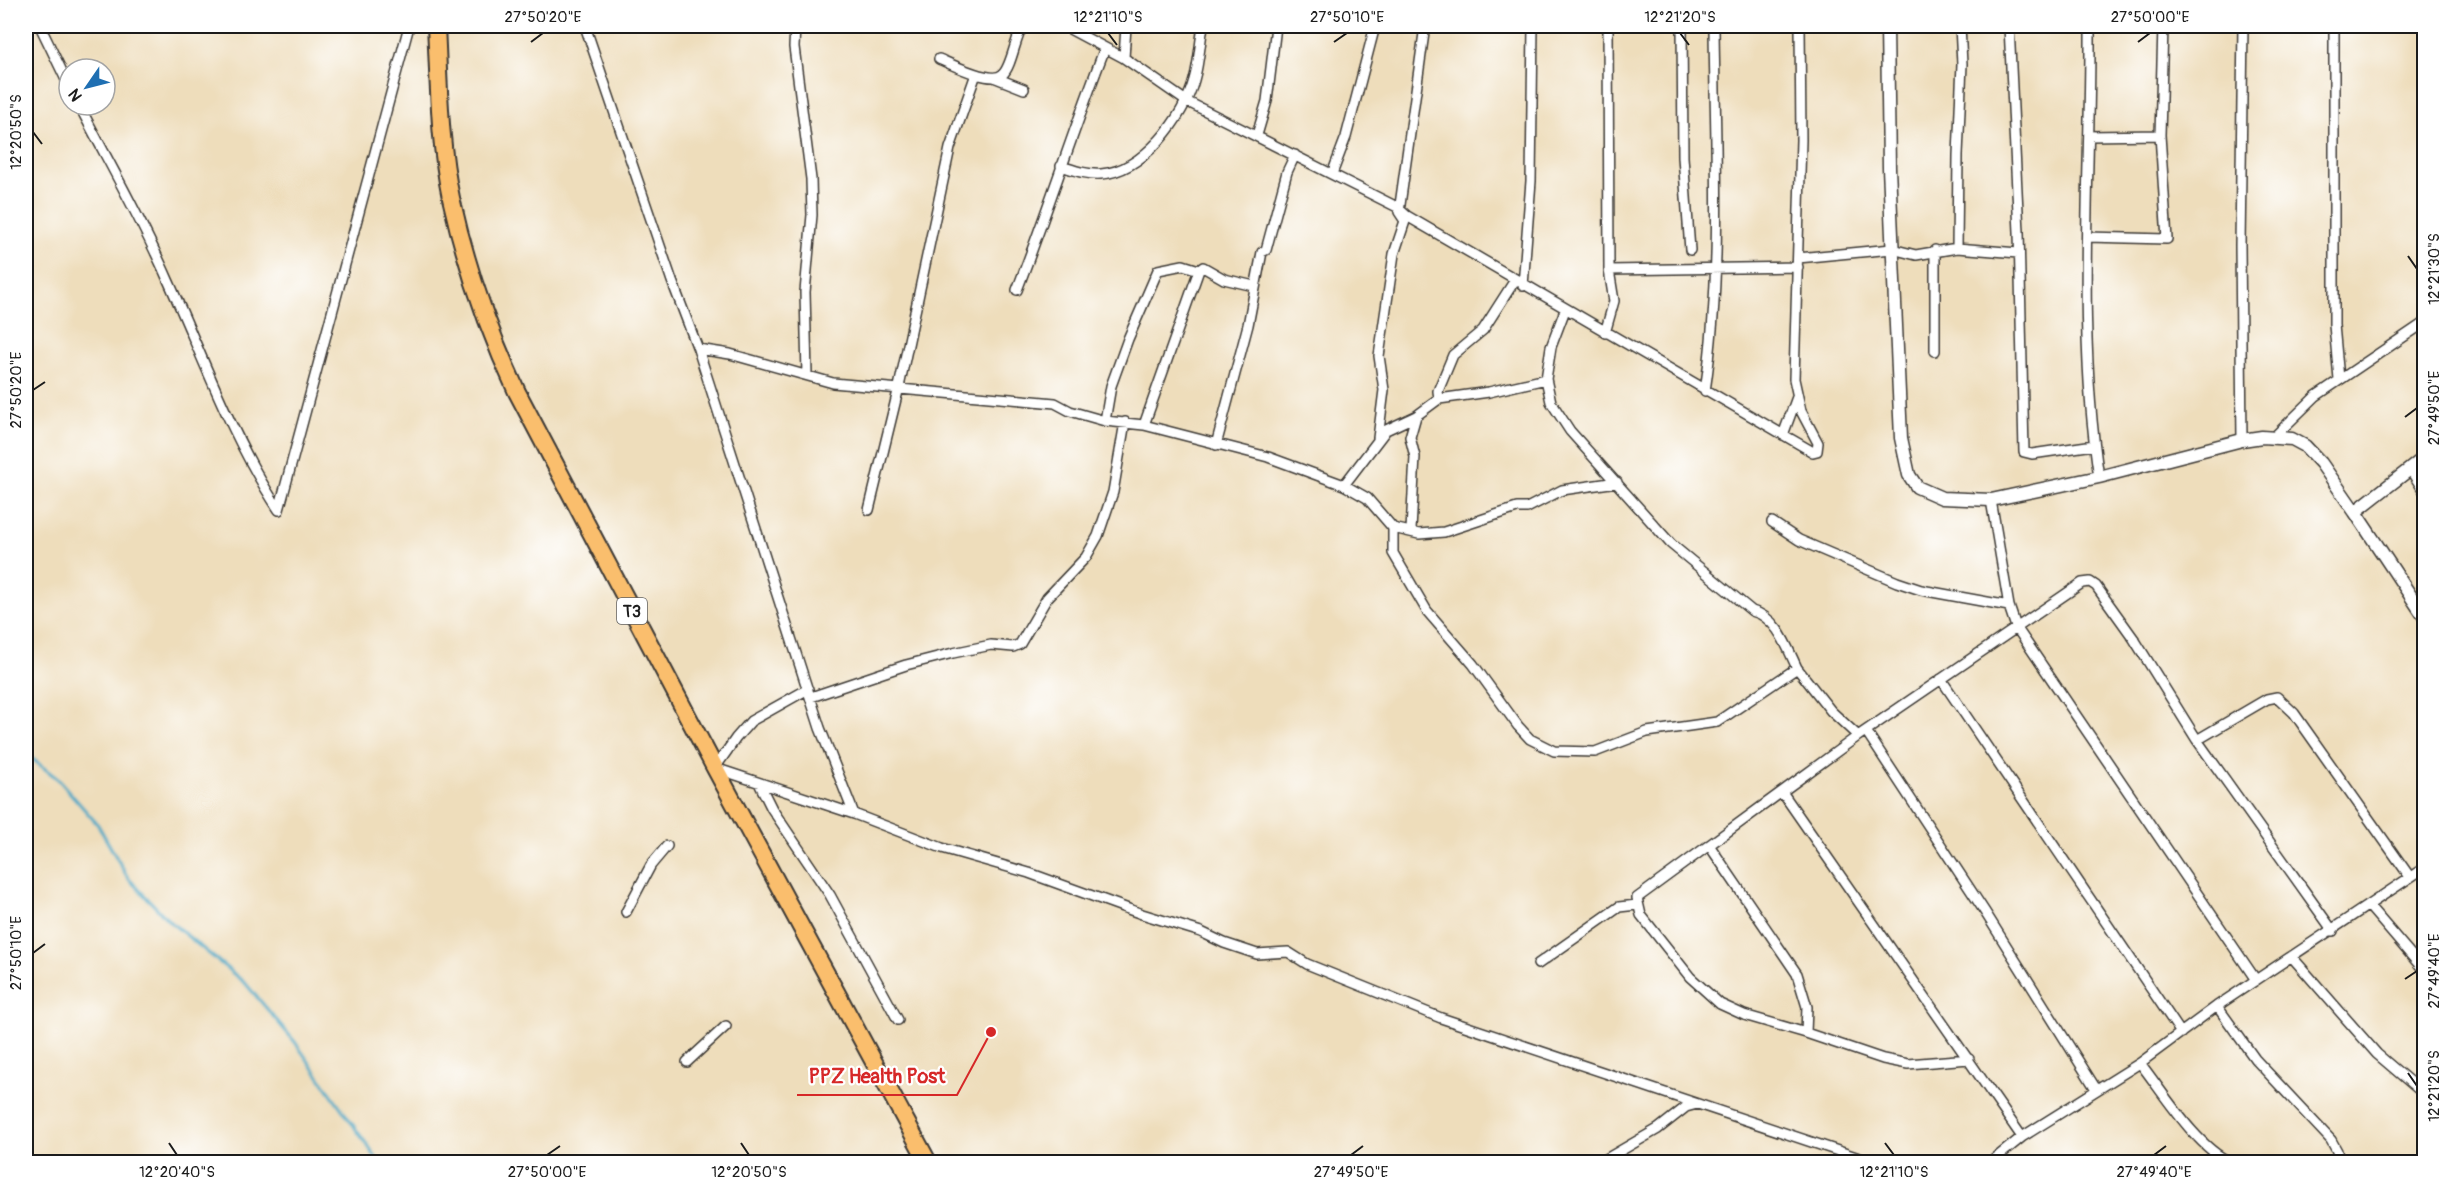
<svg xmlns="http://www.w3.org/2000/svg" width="2450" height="1188" viewBox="0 0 2450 1188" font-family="Pangolin,sans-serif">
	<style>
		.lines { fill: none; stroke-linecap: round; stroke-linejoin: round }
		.stream { stroke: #47a7c6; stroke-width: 3 }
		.minor-casing { stroke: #3c3934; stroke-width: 12 }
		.tertiary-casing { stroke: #3c3934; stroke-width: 15 }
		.trunk-casing { stroke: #3c3934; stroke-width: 20 }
		.minor { stroke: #fff; stroke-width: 9 }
		.tertiary { stroke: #fff; stroke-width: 12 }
		.trunk { stroke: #fabe6d; stroke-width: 16 }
		.ticks { fill: none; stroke: #1c1c1c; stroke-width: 2 }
		.labels { text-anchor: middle; stroke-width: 4.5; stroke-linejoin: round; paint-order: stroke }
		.shield { fill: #fff; stroke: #606060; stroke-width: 1.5 }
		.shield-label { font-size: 16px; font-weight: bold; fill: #1c1c1c }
		.leader { fill: none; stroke: #d62828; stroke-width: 2 }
		.callout-dot { fill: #d62828; stroke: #fff; stroke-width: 2 }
		.callout-label { font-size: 20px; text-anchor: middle; font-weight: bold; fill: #d62828; stroke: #fff; stroke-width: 4.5; stroke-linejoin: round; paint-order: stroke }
		.neatline { fill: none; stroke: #1c1c1c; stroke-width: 2 }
		.ticks-label { font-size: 15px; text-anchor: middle; fill: #1c1c1c }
	</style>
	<rect width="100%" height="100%" fill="#fff"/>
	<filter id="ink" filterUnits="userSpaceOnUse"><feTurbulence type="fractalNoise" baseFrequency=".0167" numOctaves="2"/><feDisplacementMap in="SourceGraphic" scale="12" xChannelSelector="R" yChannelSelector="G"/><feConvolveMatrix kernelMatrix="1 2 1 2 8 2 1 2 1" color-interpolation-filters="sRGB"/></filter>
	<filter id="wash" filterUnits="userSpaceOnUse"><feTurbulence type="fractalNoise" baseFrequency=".008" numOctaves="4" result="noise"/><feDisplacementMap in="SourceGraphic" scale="24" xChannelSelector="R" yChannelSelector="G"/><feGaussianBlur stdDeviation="1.35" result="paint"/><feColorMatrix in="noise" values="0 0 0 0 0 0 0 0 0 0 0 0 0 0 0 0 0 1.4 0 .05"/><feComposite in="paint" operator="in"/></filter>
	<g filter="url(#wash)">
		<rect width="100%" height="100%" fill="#edb"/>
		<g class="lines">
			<path class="stream" d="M26,754L58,779L98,825L128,878L168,920L246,984L295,1042L379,1162"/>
		</g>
	</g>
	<g filter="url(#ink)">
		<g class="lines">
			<g class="minor-casing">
				<path id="minor" d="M40,26L69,86
					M585,26L672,281L698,349L820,728L854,814
					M795,26L794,47L811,179L812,215L805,292L807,375
					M1064,26L1124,58L1186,101L1397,207L1407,216L1813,452L1817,451L1818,443L1801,411L1794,379L1801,140L1800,26
					M1682,26L1683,157L1690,250
					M2009,26L2019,232L2024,452L2032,454L2094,445
					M2090,26C2091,175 2076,328 2099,477
					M2334,26V325L2339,379
					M1124,58L1126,26
					M939,59C951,64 992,85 1003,74C1012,65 1015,38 1023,26
					M996,78L1024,89
					M79,105C109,163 142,220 168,280C203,357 232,439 279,510
					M1257,135L1267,101L1276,26
					M2089,136L2160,135
					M1061,166C1074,170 1087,175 1101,174C1143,171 1184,118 1194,80C1199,63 1200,43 1203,26
					M1332,174L1346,137L1375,26
					M2087,237L2167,239L2160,135L2163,26
					M1957,248L1958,155L1962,64L1960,26
					M1935,250V351
					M1798,258L1892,249L1916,255L1957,248L2018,253
					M1609,270L1798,267
					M1523,286L1531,181L1533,26
					M1017,290C1048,210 1074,128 1105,48
					M1605,333L1614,301L1609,270L1608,26
					M698,349L730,354L833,383L1055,403L1070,411L1105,421L1144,425L1268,457L1344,485L1367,498L1393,528V553L1427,611L1473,664L1518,726L1530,739L1554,751L1595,752L1647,732L1717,722L1797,668C1787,647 1777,617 1752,611L1671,544L1570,431L1551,402L1546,379L1551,347L1565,310
					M1705,391C1723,270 1715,147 1714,26
					M1439,399L1438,391L1453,355L1483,330L1515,280
					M1105,421L1111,386L1128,339L1158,270L1183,265L1199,270L1203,267L1224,279L1254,286
					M1144,425L1199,270
					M1783,435L1797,397
					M2274,437L2316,396L2424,323
					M1378,438L1384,390L1379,356L1394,254L1405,221L1399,212L1425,26
					M2242,440L2240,245L2243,26
					M1216,445L1248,325L1262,252L1266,250L1287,172L1295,155
					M2410,469L2424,491
					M1344,485L1386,430L1416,416L1439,399L1489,392L1546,379
					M1991,500L2009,606L2016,627L2256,980
					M279,510L409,26
					M869,510L899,387L950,148L976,74
					M1772,522L1799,540L1897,582L1921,590L2009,606
					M1393,528L1419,534L1444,532L1517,508H1527L1562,490L1617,482
					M1411,530L1415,457L1410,437L1416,416
					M1797,668L1831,711L1858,736
					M1941,679L2181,1033
					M808,689L751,721L736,738L715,768L854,814L942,848L1029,873L1142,914L1201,932L1224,943L1257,954L1288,952L1307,964L1441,1018L1871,1162
					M811,697L906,665L953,653L991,645L1013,647L1020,644L1047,598L1086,557L1098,536L1113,492L1125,422
					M1866,731L1985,912L2096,1089
					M2197,740L2267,699L2277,697L2294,713L2410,877
					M760,785L772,809L830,895L898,1020
					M1782,792L2022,1137
					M1709,845L1797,974L1807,1007L1806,1033
					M2369,906L2424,970
					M626,912L651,865L667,846
					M2292,957L2377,1054L2424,1094
					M1538,964L1619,907L1637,905
					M2217,1006L2255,1059L2331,1140L2337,1151L2338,1162
					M1969,1059L1908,1064L1883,1059L1806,1033L1744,1015L1720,1004L1690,977L1641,915L1637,898L1858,736L2082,583L2090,582L2096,586L2134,639L2197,740L2333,931
					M687,1062L726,1026
					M2140,1063C2163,1092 2196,1147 2230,1162
					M1601,1162L1658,1129L1686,1107L1697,1104
					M1991,1162L2022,1137L2140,1063L2217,1006L2424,868"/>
			</g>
			<g class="tertiary-casing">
				<path id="tertiary" d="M1887,26L1889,168L1901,438L1909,475L1917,487L1942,498L1991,500L2099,477L2242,440L2262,437L2292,439L2305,446L2321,463L2355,512
					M2424,458L2355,512L2424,616"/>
			</g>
			<g class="trunk-casing">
				<path id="trunk" d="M436,26C439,82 439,142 451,198C466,266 488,330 517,392L715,768L928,1162"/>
			</g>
			<use href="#minor" class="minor"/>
			<use href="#tertiary" class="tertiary"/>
			<use href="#trunk" class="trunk"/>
		</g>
	</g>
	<path class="ticks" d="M1108,33L1117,45M1680,33L1689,45M531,42L543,33M1334,42L1347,33M2138,42L2150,33M33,132L42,144M2408,256L2417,269M33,390L45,382M2405,417L2417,408M33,953L45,944M2405,979L2417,971M2408,1073L2417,1086M169,1143L177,1155M741,1143L749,1155M1885,1143L1894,1155M547,1155L560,1146M1351,1155L1363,1146M2154,1155L2166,1146"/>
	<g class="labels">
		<rect class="shield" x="617" y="598" width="30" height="26" rx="4.5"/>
		<g class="shield-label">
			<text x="632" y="617">T3</text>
		</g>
	</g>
	<path class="leader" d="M991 1032L957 1095H797"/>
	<circle class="callout-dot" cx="991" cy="1032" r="6"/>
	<g class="callout-label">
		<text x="877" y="1083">PPZ Health Post</text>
	</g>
	<rect width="2450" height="1188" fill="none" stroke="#fff" stroke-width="66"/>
	<g transform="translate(87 87) rotate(235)"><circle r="28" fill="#ffffff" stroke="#a4a4a4" stroke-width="1.5"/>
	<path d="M0-4.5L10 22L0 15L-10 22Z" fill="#1f6fb2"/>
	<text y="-9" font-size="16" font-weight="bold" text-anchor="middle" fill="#1c1c1c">N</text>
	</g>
	<rect x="33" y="33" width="2384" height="1122" class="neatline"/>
	<g class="ticks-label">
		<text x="543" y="22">27°50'20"E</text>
		<text x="1108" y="22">12°21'10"S</text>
		<text x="1347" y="22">27°50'10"E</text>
		<text x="1680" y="22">12°21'20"S</text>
		<text x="2150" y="22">27°50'00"E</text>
		<text transform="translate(16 132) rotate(-90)" y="5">12°20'50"S</text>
		<text transform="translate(2434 269) rotate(-90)" y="5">12°21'30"S</text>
		<text transform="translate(16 390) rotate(-90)" y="5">27°50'20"E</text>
		<text transform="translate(2434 408) rotate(-90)" y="5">27°49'50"E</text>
		<text transform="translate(16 953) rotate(-90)" y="5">27°50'10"E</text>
		<text transform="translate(2434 971) rotate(-90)" y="5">27°49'40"E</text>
		<text transform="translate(2434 1086) rotate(-90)" y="5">12°21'20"S</text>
		<text x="177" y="1177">12°20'40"S</text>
		<text x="547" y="1177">27°50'00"E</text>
		<text x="749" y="1177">12°20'50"S</text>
		<text x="1351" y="1177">27°49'50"E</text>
		<text x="1894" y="1177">12°21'10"S</text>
		<text x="2154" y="1177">27°49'40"E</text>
	</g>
</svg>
